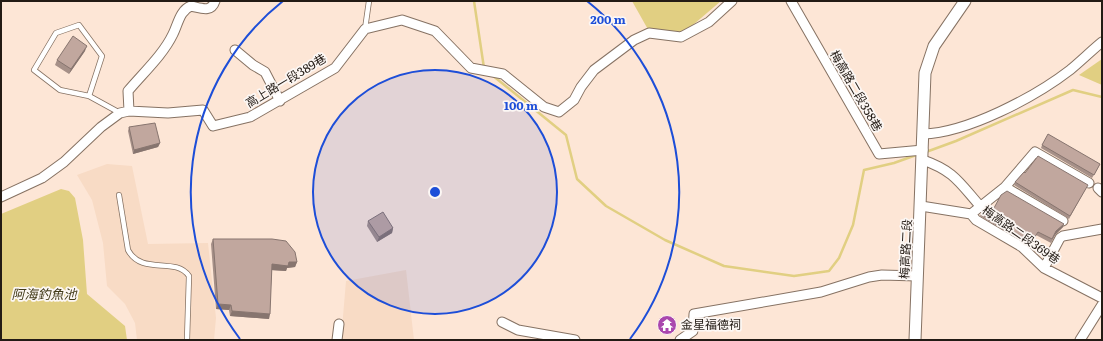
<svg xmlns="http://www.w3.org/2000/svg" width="1103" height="341" viewBox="0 0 1103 341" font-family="Literata,'Noto Sans TC',serif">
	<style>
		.built { fill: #f8dbc5 }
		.water { fill: #e1cf82 }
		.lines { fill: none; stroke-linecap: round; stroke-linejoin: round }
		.stream { stroke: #e1cf82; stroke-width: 2.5 }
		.service-casing { stroke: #867263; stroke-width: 6 }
		.minor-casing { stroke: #867263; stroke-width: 11 }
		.tertiary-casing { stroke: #867263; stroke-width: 13 }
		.service { stroke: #fff; stroke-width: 4.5 }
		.minor { stroke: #fff; stroke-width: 9 }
		.tertiary { stroke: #fff; stroke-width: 11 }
		.wall { fill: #a69088 }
		.shaded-wall { fill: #87756f }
		.building { fill: #c1a79e; stroke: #87756f }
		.ring { fill: none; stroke: #1d4ed8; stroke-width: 2 }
		.labels { text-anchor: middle; stroke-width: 3.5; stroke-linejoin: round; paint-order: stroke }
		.street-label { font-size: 12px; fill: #231b15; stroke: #fcf7f4 }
		.poi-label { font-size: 12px; fill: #231b15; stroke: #fcf7f4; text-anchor: start }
		.water-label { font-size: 13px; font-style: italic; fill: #413a18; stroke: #fcf7f4 }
		.centre { fill: #1d4ed8; stroke: #fcf7f4; stroke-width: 2 }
		.ring-label { font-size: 12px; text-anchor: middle; font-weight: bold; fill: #1d4ed8; stroke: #fcf7f4; stroke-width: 3.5; stroke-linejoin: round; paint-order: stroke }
	</style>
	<rect width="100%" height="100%" fill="#fde6d6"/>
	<path class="built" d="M107,164L132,166L148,244L208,243L216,318L214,340H137L135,323L125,304L107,286L103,243L92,200L77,175Z
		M406,270L414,340H341L346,281Z"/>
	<path class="water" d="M632,1H721L680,36L650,33Z
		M1102,59V85L1079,75Z
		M61,189L69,191L75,198L83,240L87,294L125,326L127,340L1,339V214Z"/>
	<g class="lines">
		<path class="stream" d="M474,1L484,68
			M492,75L566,135L577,179L606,206L665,240L724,266L794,276L829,271L839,258L853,225L864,170L894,163L919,154
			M926,152L956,141L1073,90L1102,97"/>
		<g class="service-casing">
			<path id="service" d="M365,29L369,1
				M89,96L102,56L79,25L56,33L34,70L60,90L89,96L120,113
				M119,195L128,250C142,276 175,256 189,276L187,340"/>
		</g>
		<g class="minor-casing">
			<path id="minor" d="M791,1L879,154L923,150
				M235,50L253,65L265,72L280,101
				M129,111L128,91C143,73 163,55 173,34C178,24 180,10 191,6C201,8 211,13 215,1
				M923,134C967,133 1035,97 1070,70C1081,61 1091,51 1102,42
				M923,160C954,171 959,182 980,206
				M1005,187L1063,221
				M1098,188L1102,192
				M1,197L42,178L64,162L101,127L120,113L129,111L168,113L203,110L213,126L250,117L335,68L365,29L402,20L435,31L471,68L503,74L544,107L559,112L574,100L581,87L594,70L634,40L649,33L681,37L709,22L732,1
				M921,206L971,214L976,220L1022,247L1044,268L1102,298
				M971,214L1005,187L1035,152L1089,183
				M1044,268L1060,238L1063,236L1102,229
				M502,322L518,330L575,340
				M337,340L339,324
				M680,340L693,331L694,314L821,292L869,277L882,275L917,276
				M1080,340L1102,305"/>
		</g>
		<g class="tertiary-casing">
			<path id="tertiary" d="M915,340L925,73L934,46L965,1"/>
		</g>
		<use href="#service" class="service"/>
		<use href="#minor" class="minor"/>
		<use href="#tertiary" class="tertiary"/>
	</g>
	<path class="wall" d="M85,51L69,74L55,65L57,60Z
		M129,127L160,143L158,147L133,154L128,131Z
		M1042,145L1100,164L1098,168L1092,178L1041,148Z
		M1025,173L1086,188L1069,219L1014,185L1015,182Z
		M994,208L1063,227L1055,235L1051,243L1036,235L1030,246L980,216L982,212Z
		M368,221L393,228L392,233L377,242L367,226Z
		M213,239L297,262L295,267L287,268L286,271L272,270L269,319L230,316L229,310L216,309L211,244Z
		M663,320L672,328L666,331L662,322Z"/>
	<path class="shaded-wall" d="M87,46L85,51L69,74L71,69Z
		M160,143L158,147L133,154L134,150Z
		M1064,224L1063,227L1055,235L1051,243L1056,231Z
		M393,228L392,233L377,242L379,237Z
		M289,262H297L295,267L287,268L286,271L270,270L272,264Z
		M218,304L231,305L229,310L216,309Z
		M232,311L270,314L269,319L230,316Z
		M673,327L672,328L666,331V329Z"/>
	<path class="building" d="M73,36L87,46L71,69L57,60Z
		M155,123L160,143L134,150L129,127Z
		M1048,134L1100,164L1094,175L1042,145Z
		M1038,156L1088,185L1070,216L1015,182L1024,172L1025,173Z
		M1007,191L1064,224L1056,231L1052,239L1038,232L1031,243L982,212L989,205L994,208L1001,195Z
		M383,212L393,228L379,237L368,221Z
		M213,239H272L286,241L295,252L297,262H289L288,266L272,264L270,314L232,311L231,305L218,304Z
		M669,318L673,327L666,329L663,320Z"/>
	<circle cx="435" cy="192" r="122" fill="#1d4ed8" fill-opacity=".12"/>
	<g class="ring">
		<circle cx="435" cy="192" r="122"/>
		<path d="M240 339A244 244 0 0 1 283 1M587 1A244 244 0 0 1 630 339"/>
	</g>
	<defs>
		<g id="temple-disc" transform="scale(1)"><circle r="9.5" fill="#aa47ae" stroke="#fcf7f4"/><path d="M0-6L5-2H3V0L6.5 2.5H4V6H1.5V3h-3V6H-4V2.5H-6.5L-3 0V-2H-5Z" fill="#fff"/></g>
	</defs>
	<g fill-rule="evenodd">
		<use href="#temple-disc" x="667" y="325"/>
	</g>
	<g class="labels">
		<g class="street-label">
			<text transform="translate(286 81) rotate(-31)" y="4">高上路一段389巷</text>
			<text transform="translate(856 91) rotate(60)" y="4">梅高路二段358巷</text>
			<text transform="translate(1021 235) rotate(35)" y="4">梅高路二段369巷</text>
			<text transform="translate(906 249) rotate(-87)" y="4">梅高路二段</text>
		</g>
		<g class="poi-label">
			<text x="681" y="329">金星福德祠</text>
		</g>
		<g class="water-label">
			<text x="44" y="299">阿海釣魚池</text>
		</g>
	</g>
	<circle cx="435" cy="192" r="6" class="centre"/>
	<g class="ring-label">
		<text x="608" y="24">200 m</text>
		<text x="521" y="110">100 m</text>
	</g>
	<rect width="1103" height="341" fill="none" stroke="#231b15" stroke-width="4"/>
</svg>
